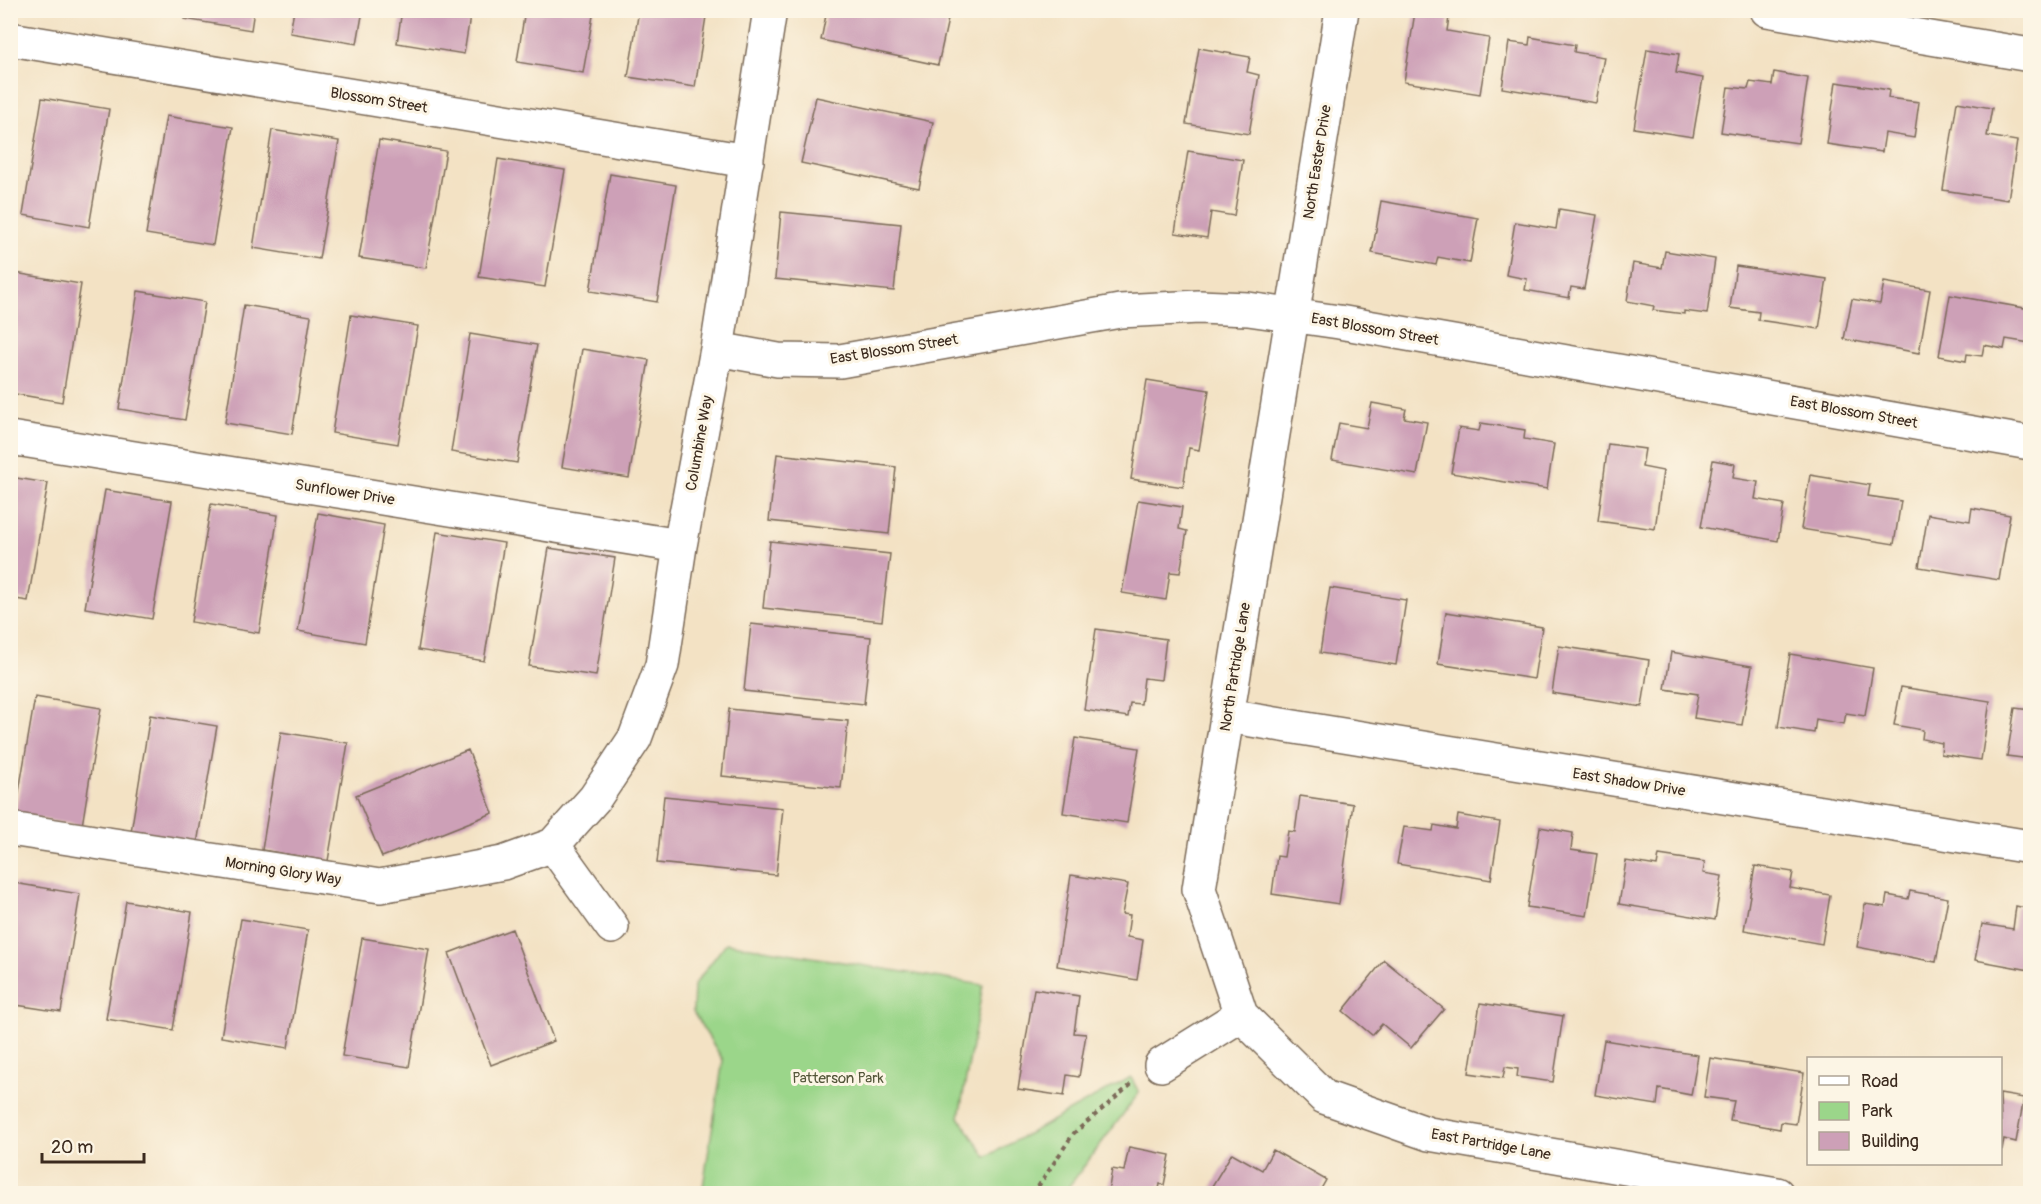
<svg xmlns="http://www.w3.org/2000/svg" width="2041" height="1204" viewBox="0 0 2041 1204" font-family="Pangolin,sans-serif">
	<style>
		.green { fill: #9bd68a; stroke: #6b8054; stroke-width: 1.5 }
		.building { fill: #cda0b7 }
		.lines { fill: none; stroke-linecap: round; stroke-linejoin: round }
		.minor-casing { stroke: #7b6a58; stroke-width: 36 }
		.path { stroke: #7b6a58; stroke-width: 4; stroke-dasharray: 4.5 4.5; stroke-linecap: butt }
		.minor { stroke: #fff; stroke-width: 33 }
		.labels { text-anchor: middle; stroke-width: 6; stroke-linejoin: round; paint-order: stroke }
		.street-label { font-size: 15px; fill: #3b2a1e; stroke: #fcf5e5 }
		.park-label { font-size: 15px; fill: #535539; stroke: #fcf5e5 }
	</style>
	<rect width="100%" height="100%" fill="#fcf5e5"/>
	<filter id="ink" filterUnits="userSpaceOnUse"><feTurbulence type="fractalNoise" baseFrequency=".0167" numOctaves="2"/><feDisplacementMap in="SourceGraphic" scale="12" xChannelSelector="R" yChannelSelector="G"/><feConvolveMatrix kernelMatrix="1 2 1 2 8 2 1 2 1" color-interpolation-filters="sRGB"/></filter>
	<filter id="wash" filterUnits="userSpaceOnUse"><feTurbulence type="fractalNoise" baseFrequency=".008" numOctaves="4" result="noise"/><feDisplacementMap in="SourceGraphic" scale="24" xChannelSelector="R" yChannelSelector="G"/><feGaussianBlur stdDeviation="1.35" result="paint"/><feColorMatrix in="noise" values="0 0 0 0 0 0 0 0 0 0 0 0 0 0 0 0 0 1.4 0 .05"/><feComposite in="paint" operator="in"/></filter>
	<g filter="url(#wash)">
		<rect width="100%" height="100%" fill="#f3e2c4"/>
		<path class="green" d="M726,943L983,985L959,1117L986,1157L1131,1077L1139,1093L1064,1193H702L723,1060L693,1012L694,985Z"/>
		<g id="blocks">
			<path class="building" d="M186,10H254L251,30L184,19Z
				M294,10H363L357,44L290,33Z
				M402,10H471L464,54L397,43Z
				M525,10H594L583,73L517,62Z
				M639,10H707L695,87L628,77Z
				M827,10H950L938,65L821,40Z
				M1415,12L1449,17L1447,31L1489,38L1480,94L1404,82Z
				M1530,37L1575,45L1574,52L1604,57L1596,103L1502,88L1509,42L1529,45Z
				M1199,48L1250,57L1247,72L1259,75L1249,134L1186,124Z
				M1647,49L1679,54L1676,73L1703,78L1693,137L1634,128Z
				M1774,72L1808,78L1798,143L1721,132L1728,87L1748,89L1750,82L1772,85Z
				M1836,82L1889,90L1888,98L1919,102L1914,138L1885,133L1882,152L1827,144Z
				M816,97L933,122L919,188L801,163Z
				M42,98L109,109L89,227L23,215Z
				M1957,102L1992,108L1987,136L2017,141L2008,200L1943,190Z
				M166,116L233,127L213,245L146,234Z
				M272,130L339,141L319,259L253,248Z
				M379,140L446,151L426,268L359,258Z
				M1188,151L1243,160L1234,216L1211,212L1207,238L1175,233Z
				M498,159L565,170L545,287L479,277Z
				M610,174L676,185L657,302L590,291Z
				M1381,201L1478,218L1470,263L1438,257L1436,265L1372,253Z
				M1559,209L1597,215L1584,289L1571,287L1569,298L1525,290L1527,279L1506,275L1515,222L1556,229Z
				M781,212L901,224L894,291L775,279Z
				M1665,251L1715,259L1707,314L1684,311V314L1653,310L1654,306L1627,301L1633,263L1662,268Z
				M1736,266L1827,279L1819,329L1758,320L1759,312L1730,308Z
				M15,273L81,284L62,402L10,393V297Z
				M1884,282L1930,290L1919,353L1844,339L1852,299L1880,304Z
				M138,291L205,302L185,420L119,409Z
				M1950,295L2030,309V343L2006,339L2004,349L1984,345L1982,356L1967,354L1966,361L1939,356Z
				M244,305L311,316L292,434L225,423Z
				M351,315L418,326L398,444L332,433Z
				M470,334L537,345L517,463L451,452Z
				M582,349L649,360L629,478L562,467Z
				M1147,380L1209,390L1199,450L1189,448L1183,487L1131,479Z
				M1372,403L1406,409L1404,418L1427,422L1417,475L1332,460L1339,423L1367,428Z
				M1481,423L1525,430L1524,439L1554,444L1547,489L1451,473L1459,428L1479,431Z
				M1608,444L1645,449L1642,467L1663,471L1655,529L1598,521Z
				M777,454L896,467L889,534L769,521Z
				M1713,460L1735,464L1733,478L1758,482L1755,499L1784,504L1778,541L1701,527Z
				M1810,475L1870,485L1868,496L1901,501L1894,544L1801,529Z
				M10,477L48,483L28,601L10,598Z
				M105,490L172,501L152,619L85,608Z
				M1138,500L1182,507L1179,529L1187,531L1180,573L1170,572L1166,600L1122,593Z
				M211,504L278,515L259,633L191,622Z
				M1972,508L2010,515L1999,580L1919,567L1928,514L1970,521Z
				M318,513L384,525L365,643L298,631Z
				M437,532L504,543L484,661L418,650Z
				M770,541L890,554L882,621L763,608Z
				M549,548L615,558L596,676L529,666Z
				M1330,588L1406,600L1396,665L1320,653Z
				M1446,612L1542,627L1534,679L1438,664Z
				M751,624L871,637L864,704L744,691Z
				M1096,629L1166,639L1161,680L1144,678L1141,704L1130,703L1128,717L1084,710Z
				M1559,646L1649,660L1642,707L1552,693Z
				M1671,652L1752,666L1742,725L1694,718L1698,694L1665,689Z
				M1790,654L1873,668L1865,716L1846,713L1844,724L1816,719L1814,733L1778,727Z
				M1901,687L1990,701L1981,760L1941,754L1942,743L1922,739L1923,730L1894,725Z
				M35,697L101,708L82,826L15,815Z
				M2015,708L2030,710V759L2007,756Z
				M729,709L848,721L841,788L722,776Z
				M150,715L217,726L197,844L131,832Z
				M281,732L348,743L328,861L262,850Z
				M1075,738L1139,748L1127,823L1063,813Z
				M468,750L493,813L382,857L356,795Z
				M664,796L783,808L776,875L657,863Z
				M1300,796L1353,804L1339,904L1272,894L1277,856L1284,857L1288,831L1295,832Z
				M1458,815L1500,822L1491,880L1397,864L1404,827L1433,831L1434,825L1456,829Z
				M1540,827L1573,833L1571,850L1597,854L1587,916L1527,907Z
				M1659,855L1705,862L1703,873L1722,876L1715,920L1619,904L1626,861L1657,866Z
				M1755,866L1793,872L1790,888L1830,895L1822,944L1744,930Z
				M1071,875L1128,884L1122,914L1130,915L1127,937L1143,940L1137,980L1057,966Z
				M14,883L80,894L61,1012L10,1004V902Z
				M1910,891L1948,898L1936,962L1857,947L1865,904L1885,907L1887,895L1908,899Z
				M126,901L192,912L173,1030L106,1019Z
				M2016,906L2030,909V970L1975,960L1982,924L2013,929Z
				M241,919L308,930L288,1048L221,1037Z
				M512,929L554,1041L491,1065L449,953Z
				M362,938L429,949L409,1067L342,1056Z
				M1384,960L1444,1009L1411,1048L1382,1024L1372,1035L1343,1011Z
				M1034,989L1079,996L1074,1033L1086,1034L1079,1077L1067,1075L1064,1096L1018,1089Z
				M1480,1003L1563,1016L1553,1082L1517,1077L1518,1069L1505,1067L1503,1078L1469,1073Z
				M1604,1040L1698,1055L1691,1095L1659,1089L1657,1105L1595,1095Z
				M1710,1058L1804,1073L1796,1124L1781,1122L1780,1129L1730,1120L1734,1101L1704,1097Z
				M2000,1094L2024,1098L2016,1142L2004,1139L2002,1151Z
				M1129,1147L1170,1155L1164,1185L1160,1184L1158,1194H1108L1112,1169L1124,1171Z
				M1273,1150L1326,1180L1318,1194H1225L1212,1186L1232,1153L1262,1170Z"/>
		</g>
	</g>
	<g filter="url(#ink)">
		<use href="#blocks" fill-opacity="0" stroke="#7b6a58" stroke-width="1.5"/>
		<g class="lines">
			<g class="minor-casing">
				<path id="minor" d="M1342,10L1199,889L1241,1015L1324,1097L1429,1134L1777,1194
					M1767,10L2030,55
					M10,39L747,161
					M717,349L778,360L840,361L1120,311L1199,307L1248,309L1339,322L2030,443
					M10,438L680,546
					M1227,716L2030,847
					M10,829L380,886L503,863L553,845L595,798L635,738L662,665L680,546L717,349L770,10
					M553,845L612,927
					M1161,1065L1241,1015"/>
			</g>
			<path class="path" d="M1033,1194L1074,1133L1133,1083"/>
			<use href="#minor" class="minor"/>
		</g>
	</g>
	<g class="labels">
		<g class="street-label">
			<text transform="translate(379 100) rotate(9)" y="5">Blossom Street</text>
			<text transform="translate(1317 162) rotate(-81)" y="5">North Easter Drive</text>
			<text transform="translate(1375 329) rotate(10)" y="5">East Blossom Street</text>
			<text transform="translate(894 349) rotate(-9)" y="5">East Blossom Street</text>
			<text transform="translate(1854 412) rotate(10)" y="5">East Blossom Street</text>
			<text transform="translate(699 443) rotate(-80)" y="5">Columbine Way</text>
			<text transform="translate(345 492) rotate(9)" y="5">Sunflower Drive</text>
			<text transform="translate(1235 667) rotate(-81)" y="5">North Partridge Lane</text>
			<text transform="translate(1629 782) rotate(9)" y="5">East Shadow Drive</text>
			<text transform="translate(283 871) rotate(9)" y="5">Morning Glory Way</text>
			<text transform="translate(1491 1144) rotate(10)" y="5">East Partridge Lane</text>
		</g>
		<g class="park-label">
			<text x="838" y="1083">Patterson Park</text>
		</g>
	</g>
	<rect width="2041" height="1204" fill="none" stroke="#fcf5e5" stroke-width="36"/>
	<rect x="1807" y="1057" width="195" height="108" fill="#fcf5e5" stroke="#afa495" stroke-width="1.5"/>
	<rect x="1819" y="1076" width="30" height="9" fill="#ffffff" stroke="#afa495" stroke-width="1.5"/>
	<text x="1861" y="1087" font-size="18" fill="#3b2a1e">Road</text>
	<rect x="1819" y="1102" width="30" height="18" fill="#9bd68a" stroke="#afa495" stroke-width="1.5"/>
	<text x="1861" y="1117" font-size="18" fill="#3b2a1e">Park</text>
	<rect x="1819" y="1132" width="30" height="18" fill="#cda0b7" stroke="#afa495" stroke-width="1.5"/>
	<text x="1861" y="1147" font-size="18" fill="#3b2a1e">Building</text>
	<path d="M42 1153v9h102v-9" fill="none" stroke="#3b2a1e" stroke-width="3"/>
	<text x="51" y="1153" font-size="18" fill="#3b2a1e" stroke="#fcf5e5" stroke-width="4.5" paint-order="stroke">20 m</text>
</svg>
